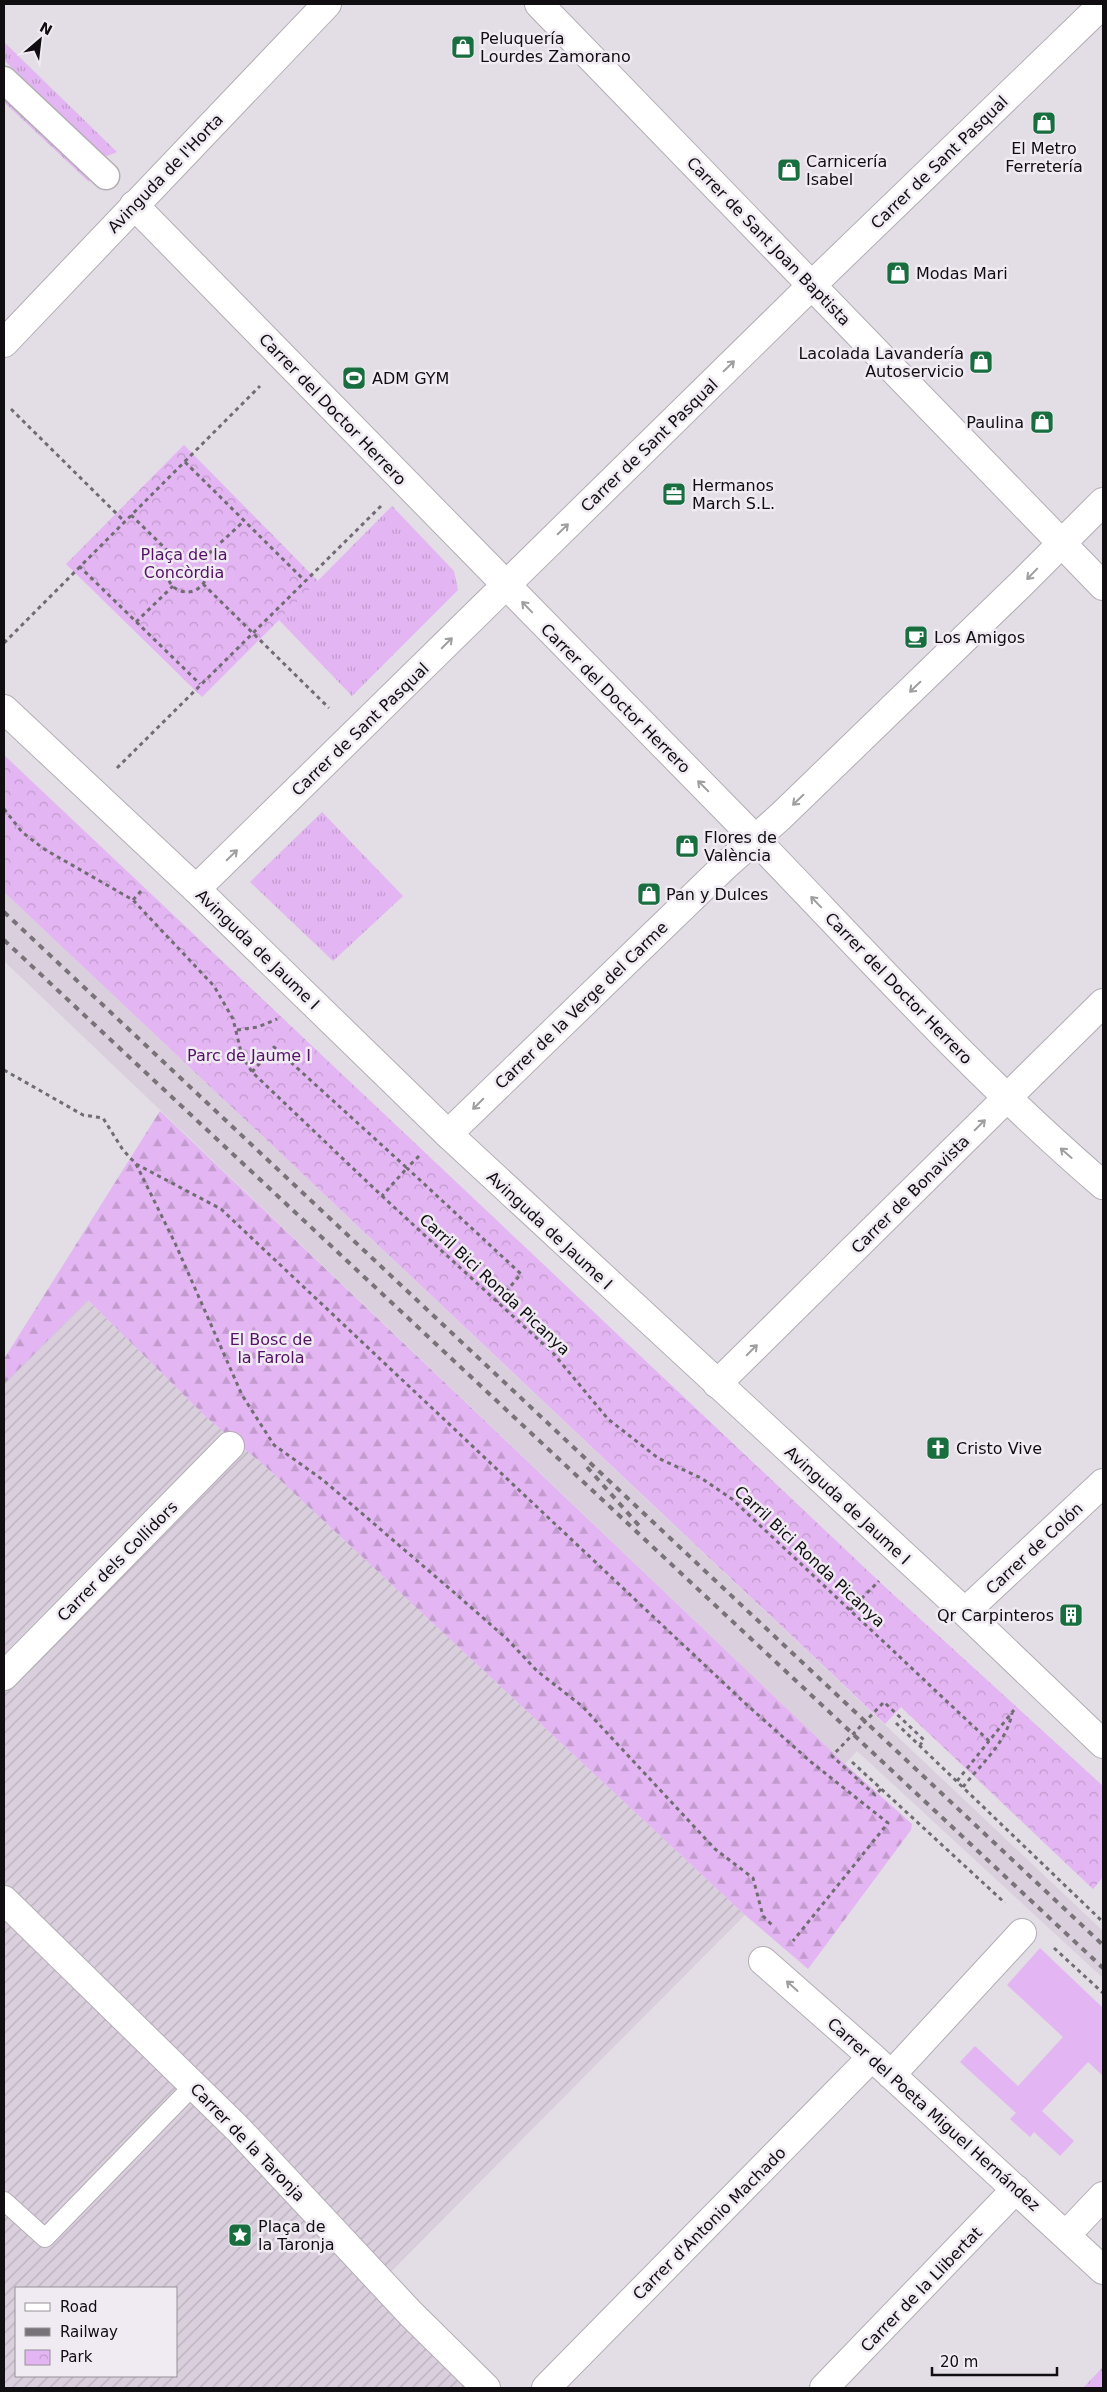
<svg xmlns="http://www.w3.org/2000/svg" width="1107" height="2392" viewBox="0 0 1107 2392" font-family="'DejaVu Sans',sans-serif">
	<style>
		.built { fill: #dacfdd }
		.industrial { fill: url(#industrial-furrows); fill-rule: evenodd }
		.grass { fill: url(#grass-tufts) }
		.forest { fill: url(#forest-firs) }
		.park { fill: url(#park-crowns) }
		.garden { fill: #e3b5f2 }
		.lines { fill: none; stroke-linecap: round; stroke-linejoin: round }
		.service-casing { stroke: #b3adb4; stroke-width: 20 }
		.pedestrian-casing { stroke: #b3adb4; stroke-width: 29 }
		.minor-casing { stroke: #b3adb4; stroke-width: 30 }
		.tertiary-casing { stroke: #b3adb4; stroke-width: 30 }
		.path { stroke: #706d72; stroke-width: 3; stroke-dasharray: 4 4; stroke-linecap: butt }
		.service { stroke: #fff; stroke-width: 18 }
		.pedestrian { stroke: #fff; stroke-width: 26 }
		.minor { stroke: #fff; stroke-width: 28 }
		.tertiary { stroke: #fff; stroke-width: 28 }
		.rail { stroke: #777378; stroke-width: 4; stroke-dasharray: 6 6; stroke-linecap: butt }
		.oneway { stroke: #9f9fa0 }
		.labels { text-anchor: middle; stroke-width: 5; stroke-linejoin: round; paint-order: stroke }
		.poi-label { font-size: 16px; fill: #100e11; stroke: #f0eaf2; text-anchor: start }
		.street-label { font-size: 16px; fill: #100e11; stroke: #f0eaf2 }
		.park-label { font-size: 16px; fill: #531265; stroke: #f0eaf2 }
	</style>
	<defs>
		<pattern id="industrial-furrows" width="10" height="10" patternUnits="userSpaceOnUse" patternTransform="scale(1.25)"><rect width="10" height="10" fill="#dacfdd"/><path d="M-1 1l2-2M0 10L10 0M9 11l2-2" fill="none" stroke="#bab1bd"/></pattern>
		<pattern id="grass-tufts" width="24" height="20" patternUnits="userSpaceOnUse" patternTransform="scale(1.25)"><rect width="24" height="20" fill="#e3b5f2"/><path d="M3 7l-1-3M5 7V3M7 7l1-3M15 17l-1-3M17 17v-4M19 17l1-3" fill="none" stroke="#c29ace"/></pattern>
		<pattern id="forest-firs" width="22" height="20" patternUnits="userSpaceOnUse" patternTransform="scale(1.25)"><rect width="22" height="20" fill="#e3b5f2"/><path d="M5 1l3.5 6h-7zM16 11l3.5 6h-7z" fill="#c29ace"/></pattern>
		<pattern id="park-crowns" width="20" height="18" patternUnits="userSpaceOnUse" patternTransform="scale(1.25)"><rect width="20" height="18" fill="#e3b5f2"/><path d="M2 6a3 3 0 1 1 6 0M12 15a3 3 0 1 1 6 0" fill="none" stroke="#c29ace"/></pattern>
	</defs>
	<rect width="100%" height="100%" fill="#e3dde5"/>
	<path class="built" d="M4,892L1103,1931V1978L857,1751L845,1764L4,961Z"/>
	<path class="industrial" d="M88,1300L206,1417L265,1466L745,1915L381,2281L486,2388H4V1384ZM16,2288H176V2376H16Z"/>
	<path class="grass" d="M4,42L117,152L107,156L100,153L4,60Z
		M4,92L90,175L89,182L4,102Z
		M392,506L454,571L458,590L352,696L279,620Z
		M322,812L403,896L333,961L250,882Z
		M1103,2367V2388H1083Z"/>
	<path class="forest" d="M160,1111L845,1764L912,1824L911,1830L808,1969L745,1915L265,1466L206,1417L88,1300L4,1384V1359Z"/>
	<path class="park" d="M184,445L318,581L202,697L66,564Z
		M4,755L884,1586L1103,1786V1877L1093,1889L901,1707L885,1724L4,892Z"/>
	<path class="garden" d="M1040,1948L1103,2008V2076L1088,2062L1042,2111L1074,2141L1060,2156L1034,2132L1030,2137L1010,2119L1016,2113L960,2062L975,2046L1018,2086L1063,2037L1007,1985Z"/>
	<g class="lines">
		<g class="service-casing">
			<path id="service" d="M4,2201L45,2238L193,2086"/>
		</g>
		<g class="pedestrian-casing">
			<path id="pedestrian" d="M4,80L106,176"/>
		</g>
		<g class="minor-casing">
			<path id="minor" d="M539,4L1103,586
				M134,205C333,409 532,611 731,814C853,939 970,1071 1103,1185
				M196,889L812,285L1103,4
				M448,1134L726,865L781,816L1022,583L1103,502
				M717,1384L1103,1003
				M965,1612L1103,1483
				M4,1676L230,1446
				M4,1900L238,2129L411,2314L486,2388
				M763,1961L872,2057L1103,2270
				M891,2075L1022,1933
				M1066,2235L1103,2196
				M546,2388L872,2057
				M824,2388L1016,2189"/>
		</g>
		<g class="tertiary-casing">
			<path id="tertiary" d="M4,343L327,4
				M4,709L196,889L448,1134L965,1612L1103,1744"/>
		</g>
		<path class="path" d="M11,409L124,521
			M185,462L305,581
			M131,515L174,557
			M167 572a20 20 0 1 1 40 0a20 20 0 1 1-40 0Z
			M203,559L244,521
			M79,566L200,684
			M203,584L329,708
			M136,622L173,586
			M4,643L260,386
			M117,768L381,506
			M4,809L22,832L44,849L133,900L147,915L214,986L233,1019L242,1056L252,1072L382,1196L553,1353L608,1419L658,1458L701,1478L732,1499L989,1741L1014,1710
			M133,900L143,889
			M237,1030L258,1027L277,1019
			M4,1070L83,1115L103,1118L123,1150L136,1164L221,1209L747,1705L811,1762L888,1823L793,1941
			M252,1072L274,1047L407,1168L382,1196
			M419,1156L407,1168L521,1274L497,1302
			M136,1164L175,1243L242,1395L274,1445L323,1480L457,1595L507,1639L537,1671L582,1706L715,1849L753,1878L763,1916L773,1926
			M850,1610L879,1581
			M896,1723L1103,1922
			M852,1762L1005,1903
			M957,1781L989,1741
			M963,1787C981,1764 1007,1742 1012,1713
			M881,1789L875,1795L832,1756L884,1702L924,1740L920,1745
			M1054,1948L1103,1993"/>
		<use href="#service" class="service"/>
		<use href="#pedestrian" class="pedestrian"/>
		<use href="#minor" class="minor"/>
		<use href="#tertiary" class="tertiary"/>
		<path class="rail" d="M4,912L1103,1945
			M4,940L1103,1968
			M587,1467L642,1529"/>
	</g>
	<defs><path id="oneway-shaft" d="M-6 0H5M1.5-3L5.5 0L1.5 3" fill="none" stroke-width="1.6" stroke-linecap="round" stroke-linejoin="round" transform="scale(1.25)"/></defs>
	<g class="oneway">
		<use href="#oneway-shaft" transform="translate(729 366) rotate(-44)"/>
		<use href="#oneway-shaft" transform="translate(563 529) rotate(-44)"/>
		<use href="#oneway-shaft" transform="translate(1032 574) rotate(134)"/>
		<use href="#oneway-shaft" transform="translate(527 607) rotate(-134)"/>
		<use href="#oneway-shaft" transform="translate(447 643) rotate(-45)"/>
		<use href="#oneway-shaft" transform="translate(915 687) rotate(136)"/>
		<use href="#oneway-shaft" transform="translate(703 786) rotate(-135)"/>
		<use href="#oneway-shaft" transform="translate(798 800) rotate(136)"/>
		<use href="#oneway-shaft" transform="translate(232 855) rotate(-44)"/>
		<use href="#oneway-shaft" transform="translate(816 902) rotate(-134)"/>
		<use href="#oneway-shaft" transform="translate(478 1104) rotate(135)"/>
		<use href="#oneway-shaft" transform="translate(980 1125) rotate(-45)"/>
		<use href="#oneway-shaft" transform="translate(1066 1153) rotate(-139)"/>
		<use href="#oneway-shaft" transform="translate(752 1350) rotate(-45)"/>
		<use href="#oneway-shaft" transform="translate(792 1986) rotate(-138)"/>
	</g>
	<defs>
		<g id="shop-square" transform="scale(1.25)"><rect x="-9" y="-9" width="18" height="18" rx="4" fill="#196e40" stroke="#f0eaf2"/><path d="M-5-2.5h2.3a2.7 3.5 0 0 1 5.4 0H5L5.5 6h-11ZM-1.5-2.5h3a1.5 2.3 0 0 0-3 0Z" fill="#fff"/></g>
		<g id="stadium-square" transform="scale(1.25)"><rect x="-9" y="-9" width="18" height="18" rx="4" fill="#196e40" stroke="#f0eaf2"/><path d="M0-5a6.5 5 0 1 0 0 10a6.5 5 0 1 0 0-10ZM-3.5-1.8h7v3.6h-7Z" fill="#fff"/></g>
		<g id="office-square" transform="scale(1.25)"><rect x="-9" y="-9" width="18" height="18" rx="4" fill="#196e40" stroke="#f0eaf2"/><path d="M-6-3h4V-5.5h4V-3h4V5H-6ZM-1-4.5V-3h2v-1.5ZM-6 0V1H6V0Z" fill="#fff"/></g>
		<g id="cafe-square" transform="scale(1.25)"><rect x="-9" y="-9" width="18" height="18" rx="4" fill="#196e40" stroke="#f0eaf2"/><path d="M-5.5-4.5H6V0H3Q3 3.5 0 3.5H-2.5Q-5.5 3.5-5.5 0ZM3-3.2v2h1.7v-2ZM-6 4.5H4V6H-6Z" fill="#fff"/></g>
		<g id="church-square" transform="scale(1.25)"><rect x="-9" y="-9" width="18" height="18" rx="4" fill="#196e40" stroke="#f0eaf2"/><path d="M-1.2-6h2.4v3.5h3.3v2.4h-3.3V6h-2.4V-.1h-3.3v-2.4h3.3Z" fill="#fff"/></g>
		<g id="building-square" transform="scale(1.25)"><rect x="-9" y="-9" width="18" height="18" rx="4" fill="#196e40" stroke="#f0eaf2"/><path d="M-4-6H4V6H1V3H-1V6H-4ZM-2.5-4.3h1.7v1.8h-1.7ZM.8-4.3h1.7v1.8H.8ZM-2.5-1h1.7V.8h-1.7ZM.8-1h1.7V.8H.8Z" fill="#fff"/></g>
		<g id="sight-square" transform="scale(1.25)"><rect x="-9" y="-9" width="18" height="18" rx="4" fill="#196e40" stroke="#f0eaf2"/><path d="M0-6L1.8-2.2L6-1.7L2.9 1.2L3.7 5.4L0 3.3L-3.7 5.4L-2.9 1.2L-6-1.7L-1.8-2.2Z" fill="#fff"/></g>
	</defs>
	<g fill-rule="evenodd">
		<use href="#shop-square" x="463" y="47"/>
		<use href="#shop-square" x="1044" y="123"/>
		<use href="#shop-square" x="789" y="170"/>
		<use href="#shop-square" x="898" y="273"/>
		<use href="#shop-square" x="981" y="362"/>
		<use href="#stadium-square" x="354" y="378"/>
		<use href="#shop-square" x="1042" y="422"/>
		<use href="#office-square" x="674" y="494"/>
		<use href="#cafe-square" x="916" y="637"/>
		<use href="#shop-square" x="687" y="846"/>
		<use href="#shop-square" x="649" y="894"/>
		<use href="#church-square" x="938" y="1448"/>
		<use href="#building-square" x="1071" y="1615"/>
		<use href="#sight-square" x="240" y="2235"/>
	</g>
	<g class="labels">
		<g class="poi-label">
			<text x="480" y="44">Peluquería<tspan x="480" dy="18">Lourdes Zamorano</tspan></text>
			<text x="1044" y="154" text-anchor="middle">El Metro<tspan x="1044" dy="18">Ferretería</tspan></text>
			<text x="806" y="167">Carnicería<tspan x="806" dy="18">Isabel</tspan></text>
			<text x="916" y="279">Modas Mari</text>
			<text x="964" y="359" text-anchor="end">Lacolada Lavandería<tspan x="964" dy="18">Autoservicio</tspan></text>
			<text x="372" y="384">ADM GYM</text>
			<text x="1024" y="428" text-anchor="end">Paulina</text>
			<text x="692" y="491">Hermanos<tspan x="692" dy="18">March S.L.</tspan></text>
			<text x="934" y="643">Los Amigos</text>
			<text x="704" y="843">Flores de<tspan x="704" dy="18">València</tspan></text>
			<text x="666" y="900">Pan y Dulces</text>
			<text x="956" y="1454">Cristo Vive</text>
			<text x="1054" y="1621" text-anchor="end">Qr Carpinteros</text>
			<text x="258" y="2232">Plaça de<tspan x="258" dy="18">la Taronja</tspan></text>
		</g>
		<g class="street-label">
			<text transform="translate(939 162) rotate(-44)" y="6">Carrer de Sant Pasqual</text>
			<text transform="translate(165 173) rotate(-46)" y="6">Avinguda de l'Horta</text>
			<text transform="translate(769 241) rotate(46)" y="6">Carrer de Sant Joan Baptista</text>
			<text transform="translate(333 409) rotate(46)" y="6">Carrer del Doctor Herrero</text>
			<text transform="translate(649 445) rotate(-44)" y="6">Carrer de Sant Pasqual</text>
			<text transform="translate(616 698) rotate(45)" y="6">Carrer del Doctor Herrero</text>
			<text transform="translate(360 729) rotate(-44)" y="6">Carrer de Sant Pasqual</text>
			<text transform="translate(258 949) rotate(44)" y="6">Avinguda de Jaume I</text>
			<text transform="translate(899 988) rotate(46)" y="6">Carrer del Doctor Herrero</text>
			<text transform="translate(581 1005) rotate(-44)" y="6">Carrer de la Verge del Carme</text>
			<text transform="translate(910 1194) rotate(-45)" y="6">Carrer de Bonavista</text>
			<text transform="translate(550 1230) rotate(43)" y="6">Avinguda de Jaume I</text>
			<text transform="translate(495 1284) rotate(43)" y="6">Carril Bici Ronda Picanya</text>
			<text transform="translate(848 1505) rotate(43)" y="6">Avinguda de Jaume I</text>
			<text transform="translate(1034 1548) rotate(-43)" y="6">Carrer de Colón</text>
			<text transform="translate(810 1556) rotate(43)" y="6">Carril Bici Ronda Picanya</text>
			<text transform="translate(117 1561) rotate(-45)" y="6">Carrer dels Collidors</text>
			<text transform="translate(934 2114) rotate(42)" y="6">Carrer del Poeta Miguel Hernández</text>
			<text transform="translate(248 2142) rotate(46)" y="6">Carrer de la Taronja</text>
			<text transform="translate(709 2223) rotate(-45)" y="6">Carrer d'Antonio Machado</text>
			<text transform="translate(921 2289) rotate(-46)" y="6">Carrer de la Llibertat</text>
		</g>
		<g class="park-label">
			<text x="184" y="560">Plaça de la<tspan x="184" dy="18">Concòrdia</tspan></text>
			<text x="249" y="1061">Parc de Jaume I</text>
			<text x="271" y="1345">El Bosc de<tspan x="271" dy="18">la Farola</tspan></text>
		</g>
	</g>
	<rect width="1107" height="2392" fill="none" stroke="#100e11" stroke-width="10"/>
	<rect x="15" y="2287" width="162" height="90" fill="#f0eaf2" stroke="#969298"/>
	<rect x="25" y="2303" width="25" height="8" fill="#ffffff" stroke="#969298"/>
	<text x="60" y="2312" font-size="15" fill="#100e11">Road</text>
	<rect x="25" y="2328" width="25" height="8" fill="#777378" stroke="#969298"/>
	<text x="60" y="2337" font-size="15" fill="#100e11">Railway</text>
	<rect x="25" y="2350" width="25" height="15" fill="url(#park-crowns)" stroke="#969298"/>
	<text x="60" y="2362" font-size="15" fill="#100e11">Park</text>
	<g transform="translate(40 40) rotate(28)" stroke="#f0eaf2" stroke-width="4" paint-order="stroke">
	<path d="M0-4L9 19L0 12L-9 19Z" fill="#100e11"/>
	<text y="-8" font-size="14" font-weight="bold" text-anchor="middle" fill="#100e11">N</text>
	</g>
	<path d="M932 2367v8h125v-8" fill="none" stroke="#100e11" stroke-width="2.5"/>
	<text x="940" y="2367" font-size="15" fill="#100e11" stroke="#f0eaf2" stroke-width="4" paint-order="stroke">20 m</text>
</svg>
